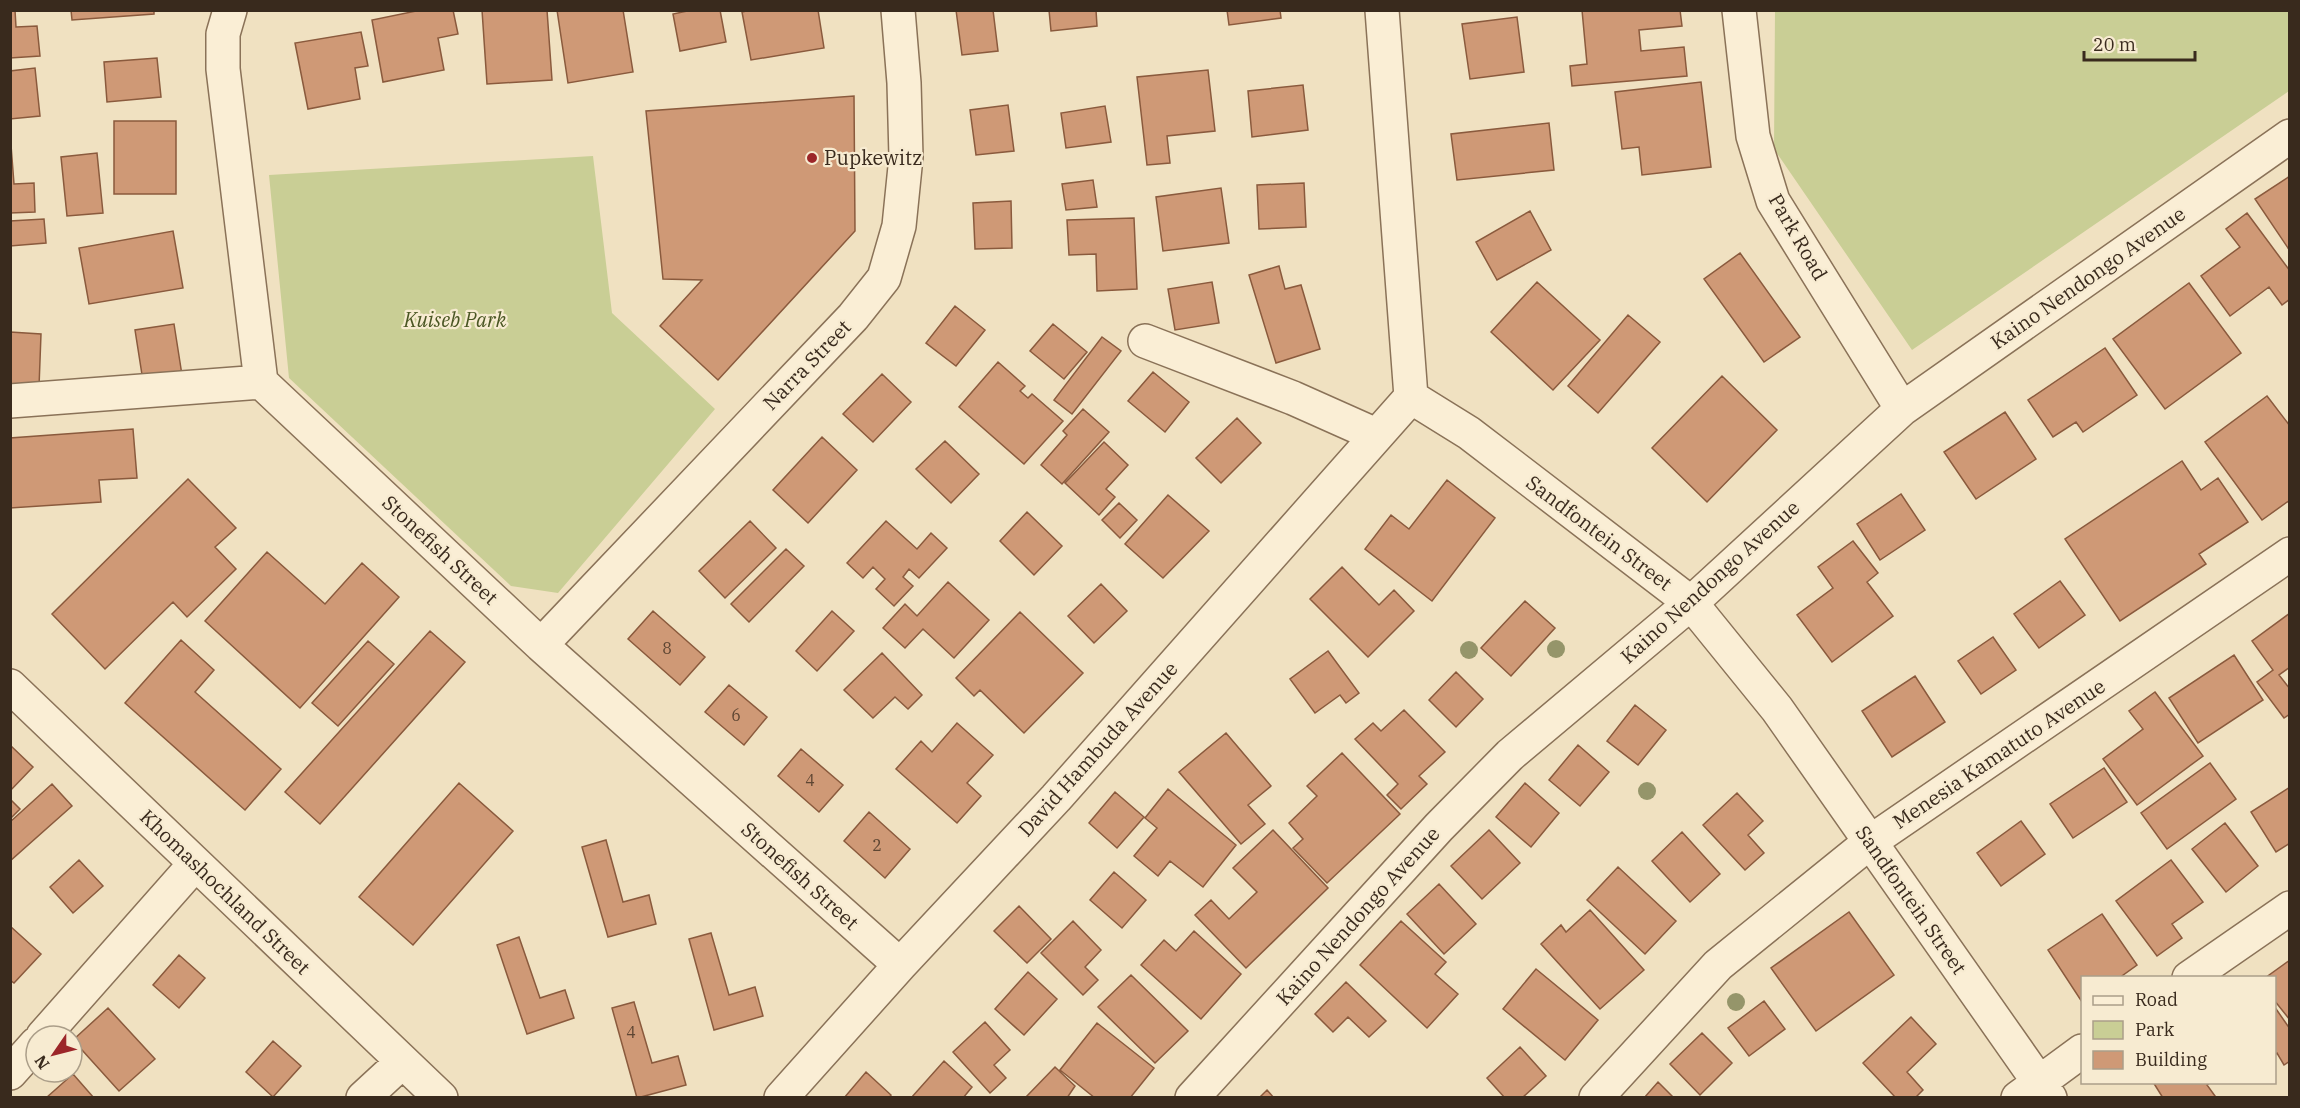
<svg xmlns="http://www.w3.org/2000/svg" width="2300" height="1108" viewBox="0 0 2300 1108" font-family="'IBM Plex Serif',serif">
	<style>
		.green { fill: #c9ce95 }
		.building { fill: #cf9976; stroke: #8a5a3d; stroke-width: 1.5 }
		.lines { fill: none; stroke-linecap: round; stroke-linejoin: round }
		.minor-casing { stroke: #8a7258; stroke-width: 36 }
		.minor { stroke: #faeed5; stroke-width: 33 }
		.tree { fill: #95956a }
		.poi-dot { fill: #9c2629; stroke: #f7ebd1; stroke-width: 2 }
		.labels { text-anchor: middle; stroke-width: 4.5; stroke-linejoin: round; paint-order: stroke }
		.number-label { font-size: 16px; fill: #5e4633 }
		.poi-label { font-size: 20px; fill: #392a1d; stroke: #f7ebd1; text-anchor: start }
		.street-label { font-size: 20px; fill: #392a1d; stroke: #f7ebd1 }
		.park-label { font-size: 20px; font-style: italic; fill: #4a5623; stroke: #f7ebd1 }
	</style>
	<rect width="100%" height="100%" fill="#f0e1c1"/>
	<path class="green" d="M1775,11H2289V91L1912,350L1774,149Z
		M593,156L612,313L715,409L558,593L511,586L289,378L269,175Z"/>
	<path class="building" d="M10,10H15L16,27L37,26L40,56L10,58Z
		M71,10H154V14L72,20Z
		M421,10H453L458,34L438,38L444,70L383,82L372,20Z
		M482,10H547L552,80L487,84Z
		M557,10H623L633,72L568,83Z
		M692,10H720L726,42L680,51L673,14Z
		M751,10H818L824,48L751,60L742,12Z
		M956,10H993L998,51L962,55Z
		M1049,10H1096L1097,26L1051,31Z
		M1227,10H1280L1281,18L1229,25Z
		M1582,10H1680L1682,26L1639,30L1641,51L1684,47L1687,76L1572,86L1570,66L1587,64Z
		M1517,17L1524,72L1470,79L1462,24Z
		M361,32L368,66L355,68L360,99L308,109L295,43Z
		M157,58L161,97L107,102L104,62Z
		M35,68L40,116L10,119V71Z
		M1208,70L1215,131L1167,136L1170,163L1147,165L1137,77Z
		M1701,82L1711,167L1642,175L1639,147L1622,149L1615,92Z
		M1303,85L1308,130L1252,137L1248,91Z
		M854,96L855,231L718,380L660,326L702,280L663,279L646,111Z
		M1008,105L1014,151L976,155L970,110Z
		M1105,106L1111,142L1066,148L1061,113Z
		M114,121H176V194H114Z
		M1549,123L1554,170L1457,180L1451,134Z
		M10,132L14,184L34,183L35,212L10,213Z
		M97,153L103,213L67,216L61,157Z
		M2290,176V251L2255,199Z
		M1093,180L1097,207L1066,210L1062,184Z
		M1304,183L1306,227L1259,229L1257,185Z
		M1221,188L1229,243L1163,251L1156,197Z
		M1011,201L1012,248L975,249L973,203Z
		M1530,211L1551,250L1497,280L1476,242Z
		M2247,213L2290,271V299L2282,305L2269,287L2230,316L2201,276L2240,247L2226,229Z
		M1134,218L1137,289L1097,291L1096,254L1069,255L1067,220Z
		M44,219L46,243L10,246V221Z
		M173,231L183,288L89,304L79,248Z
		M1740,253L1800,337L1764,362L1704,279Z
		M1279,266L1285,289L1301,285L1320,349L1276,363L1249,275Z
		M1212,282L1219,323L1175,330L1168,289Z
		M1537,282L1600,340L1553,390L1491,332Z
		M2189,283L2241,353L2165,409L2113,339Z
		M955,306L985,330L956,366L926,343Z
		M1628,315L1660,342L1598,413L1568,386Z
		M174,324L182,375L143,381L135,330Z
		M1053,324L1087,352L1064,379L1030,351Z
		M10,332L41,334L39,387L10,386Z
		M1102,337L1121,351L1072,414L1054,400Z
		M2105,348L2137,395L2083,432L2076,422L2053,437L2028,400Z
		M998,362L1025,386L1020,391L1028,398L1032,394L1063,421L1024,464L959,407Z
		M1153,372L1189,402L1165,432L1128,401Z
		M882,374L911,402L873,442L843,414Z
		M1722,376L1777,430L1707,502L1652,448Z
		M2267,396L2290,426V500L2262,520L2205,442Z
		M1083,409L1109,432L1062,484L1041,465L1067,435L1063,431Z
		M2005,412L2036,459L1976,499L1944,452Z
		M1237,418L1261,443L1221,483L1196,458Z
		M133,429L137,478L99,480L101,502L10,508V438Z
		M822,437L857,470L808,523L773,490Z
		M945,441L979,474L951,503L916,469Z
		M1104,442L1128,465L1106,489L1115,497L1099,515L1065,483Z
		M2182,461L2201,490L2218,478L2248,522L2199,554L2206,564L2120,621L2065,539Z
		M188,479L236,528L215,547L236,569L187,617L173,602L105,669L52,614Z
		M1447,480L1495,518L1432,601L1365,549L1391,515L1409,529Z
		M1901,494L1925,530L1880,560L1857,524Z
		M1168,495L1209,531L1163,578L1125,544Z
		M1119,503L1137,520L1120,538L1102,520Z
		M1027,512L1062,546L1034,575L1000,541Z
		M750,521L776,548L725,598L699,571Z
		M886,521L917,549L931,533L947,548L919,578L909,569L903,577L913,586L894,606L876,589L885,579L873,567L863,578L847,563Z
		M1853,541L1878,573L1867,582L1893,616L1832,662L1797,615L1833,588L1818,567Z
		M786,549L804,566L749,622L731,604Z
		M267,552L325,604L362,563L399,597L300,708L205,621Z
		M1342,567L1379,605L1394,590L1414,611L1368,657L1310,599Z
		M2060,581L2085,615L2039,648L2014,614Z
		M948,582L989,620L954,658L923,629L905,648L883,628L905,604L917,616Z
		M1101,584L1127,611L1094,643L1068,616Z
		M1525,601L1555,628L1511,676L1481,648Z
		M653,611L705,657L680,685L628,639Z
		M832,611L854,631L817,671L796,651Z
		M1020,612L1083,673L1024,733L980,690L974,696L956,678Z
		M2290,613V667L2279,675L2290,689V714L2284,718L2257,682L2273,670L2252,641Z
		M430,631L465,662L320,824L285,792Z
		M1993,637L2016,670L1981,694L1958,661Z
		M181,640L214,670L195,692L281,769L245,810L125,703Z
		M368,641L394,664L338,726L312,703Z
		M1328,651L1359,693L1346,703L1340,695L1315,713L1290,679Z
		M882,653L922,695L908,709L895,697L873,718L844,690Z
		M2234,655L2263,700L2198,743L2169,698Z
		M1456,672L1483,699L1456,727L1429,700Z
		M1915,676L1945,722L1892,757L1862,711Z
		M729,685L767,717L744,745L705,712Z
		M2155,692L2203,756L2137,805L2103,759L2143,729L2129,711Z
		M1635,705L1666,730L1638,765L1607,741Z
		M1404,710L1445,752L1419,776L1427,784L1401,809L1387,795L1398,784L1355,739L1373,723L1381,731Z
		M957,723L993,755L967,783L981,796L957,823L896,769L921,741L932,752Z
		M1226,733L1271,786L1248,805L1265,824L1241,844L1179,772Z
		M10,745L33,767L10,791Z
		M1578,745L1609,772L1580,806L1549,780Z
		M801,749L843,785L819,812L778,776Z
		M1342,753L1400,814L1327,883L1293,848L1303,839L1289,823L1317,796L1307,786Z
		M2210,763L2236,799L2167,849L2141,813Z
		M2104,768L2127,802L2073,838L2050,804Z
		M459,783L513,831L413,945L359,897Z
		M1525,783L1559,813L1531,847L1496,817Z
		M52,784L72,806L10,861V822Z
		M2290,787V843L2276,852L2251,812Z
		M1168,789L1236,845L1203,887L1170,861L1158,876L1134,856L1157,828L1145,818Z
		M1115,792L1144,817L1117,848L1089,823Z
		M1737,793L1763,821L1748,835L1764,853L1745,870L1703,825Z
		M10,799L20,809L10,819Z
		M869,812L910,849L885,878L844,841Z
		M2021,821L2045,854L2001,886L1977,853Z
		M2225,823L2258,866L2226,892L2192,849Z
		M1273,830L1328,888L1246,968L1195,915L1211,900L1229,919L1257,892L1233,868Z
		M1489,830L1520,863L1482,899L1451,866Z
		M1682,832L1720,874L1690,902L1652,861Z
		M606,840L623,902L649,895L656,924L608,937L582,847Z
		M79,860L103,886L73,913L50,887Z
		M2171,860L2203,902L2172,924L2182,938L2157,956L2116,901Z
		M1618,867L1676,921L1645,954L1587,900Z
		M1114,872L1146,900L1122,928L1090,900Z
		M1439,884L1476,924L1444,954L1407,914Z
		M1019,906L1051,939L1027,963L994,931Z
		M1590,910L1644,970L1600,1009L1541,944L1561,925L1566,932Z
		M1849,912L1894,975L1816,1031L1771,968Z
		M2102,914L2137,965L2119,978H2082V1002L2048,950Z
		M1073,921L1101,950L1085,967L1098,980L1083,995L1041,953Z
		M1401,921L1446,962L1435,974L1458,994L1427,1028L1360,965Z
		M10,926L41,954L14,983L10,980Z
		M1194,931L1241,974L1201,1019L1141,965L1164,940L1176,951Z
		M711,933L729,995L755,987L763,1016L714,1030L689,939Z
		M519,937L540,998L565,990L574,1018L527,1034L497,945Z
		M179,955L205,978L179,1008L153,985Z
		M2290,960V1020L2274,1000V978H2265Z
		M1536,969L1598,1020L1565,1060L1503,1009Z
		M1028,972L1057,999L1024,1035L995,1009Z
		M1131,975L1188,1031L1155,1063L1098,1007Z
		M1346,982L1386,1021L1369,1037L1348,1017L1333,1032L1315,1014Z
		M1764,1001L1785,1029L1749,1056L1728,1028Z
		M634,1002L652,1063L678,1056L686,1085L637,1098L612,1008Z
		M2274,1006L2290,1029V1061L2284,1065L2277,1053L2274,1055Z
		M108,1008L155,1059L119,1091L73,1040Z
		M1911,1017L1936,1044L1907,1072L1923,1090L1915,1098H1896L1863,1063Z
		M985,1022L1010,1050L994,1065L1006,1078L990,1093L953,1052Z
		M1097,1023L1154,1068L1130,1098H1095L1060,1070Z
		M1702,1033L1732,1063L1700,1095L1670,1064Z
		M273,1041L301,1066L273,1097L246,1072Z
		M1520,1047L1546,1076L1522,1098H1505L1487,1078Z
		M944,1061L972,1087L963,1098H911Z
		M1055,1067L1075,1086L1067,1098H1025Z
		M866,1072L891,1095L889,1098H844Z
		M73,1074L94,1098H46Z
		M1658,1082L1674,1098H1644Z
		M2153,1082H2211L2207,1085L2215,1096L2213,1098H2163Z
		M1267,1090L1274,1098H1259Z"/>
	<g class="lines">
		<g class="minor-casing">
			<path id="minor" d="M230,10L223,34V69L261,382L541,645L900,965
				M1382,10L1411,397
				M1739,10L1753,136L1773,201L1902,409
				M1145,341L1293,398L1376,435
				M1411,397L1469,433L1691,603L1777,709L2050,1098
				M10,401L261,382
				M541,645L853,317L884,278L899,226L906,157L904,83L898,10
				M10,686L441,1098
				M2189,978L2290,908
				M43,1036L195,864
				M10,1073L36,1044
				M363,1098L402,1062
				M781,1098L900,965L1056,798L1411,397
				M1192,1098L1439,827L1510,755L1691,603L1902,409L2290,136
				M1596,1098L1718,965L1870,842L2290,554
				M2018,1098L2082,1051"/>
		</g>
		<use href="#minor" class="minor"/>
	</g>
	<g class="tree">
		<circle cx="1556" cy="649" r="9"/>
		<circle cx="1469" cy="650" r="9"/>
		<circle cx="1647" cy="791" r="9"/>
		<circle cx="1736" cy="1002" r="9"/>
	</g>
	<circle class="poi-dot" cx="812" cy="158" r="6"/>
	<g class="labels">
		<g class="number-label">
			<text x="667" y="654">8</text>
			<text x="736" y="721">6</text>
			<text x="810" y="786">4</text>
			<text x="877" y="851">2</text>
			<text x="631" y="1038">4</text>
		</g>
		<g class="poi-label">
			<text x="824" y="165">Pupkewitz</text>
		</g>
		<g class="street-label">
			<text transform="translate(1798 237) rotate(60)" y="7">Park Road</text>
			<text transform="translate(2088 278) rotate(-35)" y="7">Kaino Nendongo Avenue</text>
			<text transform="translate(807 365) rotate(-46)" y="7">Narra Street</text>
			<text transform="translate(1599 533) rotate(37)" y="7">Sandfontein Street</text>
			<text transform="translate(440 550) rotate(43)" y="7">Stonefish Street</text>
			<text transform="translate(1710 582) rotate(-42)" y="7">Kaino Nendongo Avenue</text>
			<text transform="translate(1098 749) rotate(-48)" y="7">David Hambuda Avenue</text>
			<text transform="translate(1999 754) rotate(-34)" y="7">Menesia Kamatuto Avenue</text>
			<text transform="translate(800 876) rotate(42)" y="7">Stonefish Street</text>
			<text transform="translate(225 892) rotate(44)" y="7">Khomashochland Street</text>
			<text transform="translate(1911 900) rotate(55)" y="7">Sandfontein Street</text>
			<text transform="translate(1358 916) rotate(-48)" y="7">Kaino Nendongo Avenue</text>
		</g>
		<g class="park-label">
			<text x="455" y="327">Kuiseb Park</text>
		</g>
	</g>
	<rect width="2300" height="1108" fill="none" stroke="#392a1d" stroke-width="24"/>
	<rect x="2081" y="976" width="195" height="108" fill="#f7ebd1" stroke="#ab9e89" stroke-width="1.5"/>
	<rect x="2093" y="996" width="30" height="9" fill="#faeed5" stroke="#ab9e89" stroke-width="1.5"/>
	<text x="2135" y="1006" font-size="18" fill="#392a1d">Road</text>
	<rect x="2093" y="1021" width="30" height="18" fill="#c9ce95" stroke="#ab9e89" stroke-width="1.5"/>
	<text x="2135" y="1036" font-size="18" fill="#392a1d">Park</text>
	<rect x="2093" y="1051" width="30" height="18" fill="#cf9976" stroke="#ab9e89" stroke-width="1.5"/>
	<text x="2135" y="1066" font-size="18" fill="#392a1d">Building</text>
	<g transform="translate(54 1054) rotate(235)"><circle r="28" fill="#f7ebd1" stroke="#ab9e89" stroke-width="1.5"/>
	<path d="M0-4.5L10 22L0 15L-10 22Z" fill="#9c2629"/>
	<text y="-9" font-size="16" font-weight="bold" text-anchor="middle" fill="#392a1d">N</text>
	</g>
	<path d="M2084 51v9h111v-9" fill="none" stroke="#392a1d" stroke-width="3"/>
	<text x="2093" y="51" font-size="18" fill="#392a1d" stroke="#f7ebd1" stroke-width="4.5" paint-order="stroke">20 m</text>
</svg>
